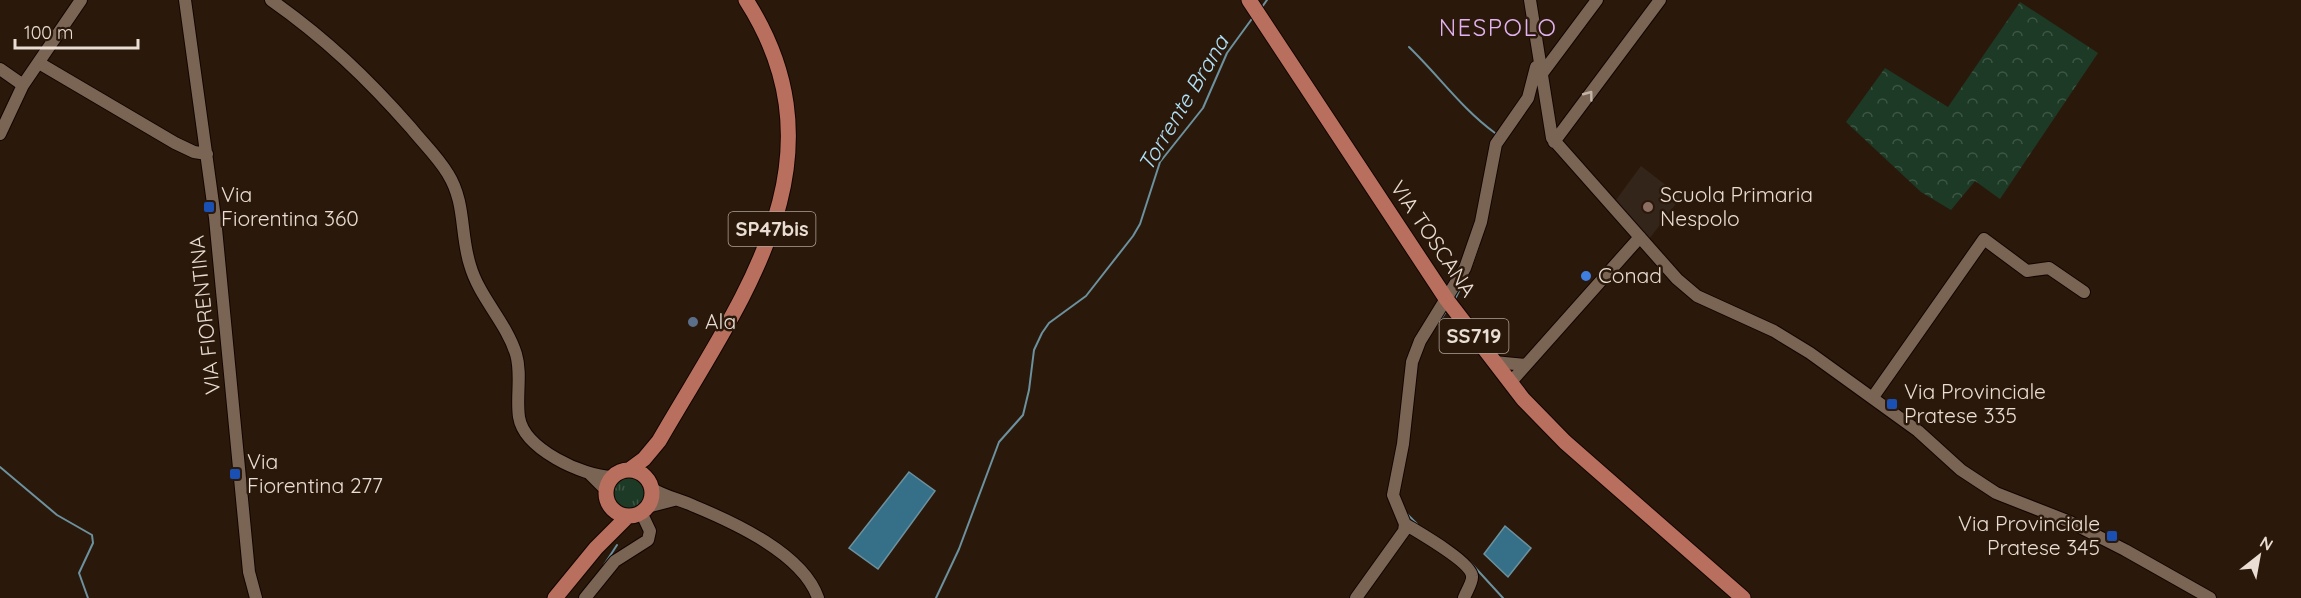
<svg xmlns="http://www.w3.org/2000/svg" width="2301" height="598" viewBox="0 0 2301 598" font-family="Quicksand,sans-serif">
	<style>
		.education { fill: #34251a }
		.grass { fill: url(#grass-tufts) }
		.forest { fill: url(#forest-crowns) }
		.water { fill: #367088; stroke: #6c919f; stroke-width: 1.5 }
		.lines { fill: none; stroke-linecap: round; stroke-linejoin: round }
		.stream { stroke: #6c919f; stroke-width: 2 }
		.minor-casing { stroke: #120400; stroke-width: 14 }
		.major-casing { stroke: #120400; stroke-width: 17 }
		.minor { stroke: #7a6454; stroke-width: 12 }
		.major { stroke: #b86f5e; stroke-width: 15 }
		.oneway { stroke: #c2b3a7 }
		.transit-dot { fill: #1a4fb4; stroke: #2a190b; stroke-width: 2 }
		.education-dot { fill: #8d6e63; stroke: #2a190b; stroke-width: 2 }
		.shop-dot { fill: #3f7fe0; stroke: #2a190b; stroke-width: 2 }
		.service-dot { fill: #5c6f8a; stroke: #2a190b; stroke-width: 2 }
		.labels { text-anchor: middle; stroke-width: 5; stroke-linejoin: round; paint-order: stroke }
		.shield { fill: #2a190b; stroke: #b0a298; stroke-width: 1.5 }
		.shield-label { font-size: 20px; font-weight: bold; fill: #e9ddd4 }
		.poi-label { font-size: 21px; fill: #e9ddd4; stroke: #2a190b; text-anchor: start }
		.street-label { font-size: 21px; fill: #e9ddd4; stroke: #2a190b }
		.water-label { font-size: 22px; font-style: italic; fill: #b0e2f9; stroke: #2a190b }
		.quarter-label { font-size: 24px; letter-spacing: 1.5px; fill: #e3b2f0; stroke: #2a190b }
	</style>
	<defs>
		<pattern id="grass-tufts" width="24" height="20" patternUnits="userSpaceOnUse" patternTransform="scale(1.5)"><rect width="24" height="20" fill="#1c3a25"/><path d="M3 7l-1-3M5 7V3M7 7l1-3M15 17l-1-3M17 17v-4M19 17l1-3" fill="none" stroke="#3d5644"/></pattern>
		<pattern id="forest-crowns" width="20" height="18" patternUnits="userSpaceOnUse" patternTransform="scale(1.5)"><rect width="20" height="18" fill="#1c3a25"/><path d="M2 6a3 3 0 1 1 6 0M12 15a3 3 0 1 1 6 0" fill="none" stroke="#3d5644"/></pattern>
	</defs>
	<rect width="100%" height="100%" fill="#2a190b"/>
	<path class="education" d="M1641,166L1681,197L1649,239L1616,200Z"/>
	<path class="grass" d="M613 493a16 16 0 1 1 32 0a16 16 0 1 1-32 0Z"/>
	<path class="forest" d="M2020,2L2098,53L2000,199L1975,181L1951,210L1921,192L1846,122L1885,68L1948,107Z"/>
	<path class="water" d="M909,472L935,491L878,569L849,548Z
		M1505,526L1531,548L1508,577L1484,554Z"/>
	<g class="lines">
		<path class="stream" d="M1262,7L1267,0
			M1409,47C1439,76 1462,109 1495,133
			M1472,265L1479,245
			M1455,299L1464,281
			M1437,325L1445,313
			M0,467L57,515L92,535L93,543L79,573L88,598
			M1406,513L1417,524
			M1470,562L1503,598
			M604,565L617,545
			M936,598L959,549L999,442L1023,415L1029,390L1034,350L1042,333L1049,323L1086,296L1133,236L1140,224L1160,162L1203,108L1227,53L1254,16"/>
		<g class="minor-casing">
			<path id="minor" d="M185,0L215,218L249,572L256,598
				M271,0C325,38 367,78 411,128C423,143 438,157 448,174C466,203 460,234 470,265C479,297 506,322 516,354C522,374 516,396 519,417C524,449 582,476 612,477
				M1530,0L1552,138L1677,279L1697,296L1774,331L1810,353L1918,431L1961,470L1996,493L2070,522L2125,550L2210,598
				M39,63L175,143L194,152L207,154
				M0,69L23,85
				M1541,75L1597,0
				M0,134L23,85L81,0
				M1554,142L1660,0
				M1494,362L1526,365
				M1510,383L1640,237
				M1873,397L1984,239L2027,271L2049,268L2084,292
				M590,474L606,490
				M651,488C665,497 679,499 694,506C735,523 803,554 818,598
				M647,507L674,500
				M1405,524C1418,532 1471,562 1472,576C1473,582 1466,592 1464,598
				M585,598L615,561L648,540L650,531L641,512
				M1356,598L1404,531L1405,524L1393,495L1403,444L1412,362L1420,341L1465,268L1481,222L1496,144L1528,98L1536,67"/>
		</g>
		<g class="major-casing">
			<path id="major" d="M1249,0L1447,300L1523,399L1565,442L1743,598
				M629,470L644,459L659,441C740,300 850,162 746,0
				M606 493a23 23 0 1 1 46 0a23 23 0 1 1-46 0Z
				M555,598L596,548L628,516"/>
		</g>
		<use href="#minor" class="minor"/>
		<use href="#major" class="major"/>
	</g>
	<defs><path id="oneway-chevron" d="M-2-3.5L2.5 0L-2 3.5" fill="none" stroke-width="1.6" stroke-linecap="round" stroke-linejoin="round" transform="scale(1.5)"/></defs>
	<use class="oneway" href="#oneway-chevron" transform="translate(1589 95) rotate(-53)"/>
	<g class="transit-dot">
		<rect x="203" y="201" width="12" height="12" rx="3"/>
		<rect x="1886" y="398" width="12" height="12" rx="3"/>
		<rect x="229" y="468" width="12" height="12" rx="3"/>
		<rect x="2106" y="530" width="12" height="12" rx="3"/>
	</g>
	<circle class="education-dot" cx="1648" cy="207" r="6"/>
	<circle class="shop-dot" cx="1586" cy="276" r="6"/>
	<circle class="service-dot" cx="693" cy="322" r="6"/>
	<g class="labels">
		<g class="shield">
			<rect x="728.5" y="212" width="87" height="34" rx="4.5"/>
			<rect x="1439.5" y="319" width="69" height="34" rx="4.5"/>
		</g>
		<g class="shield-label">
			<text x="772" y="236">SP47bis</text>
			<text x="1474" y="343">SS719</text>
		</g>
		<g class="poi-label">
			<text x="221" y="202">Via<tspan x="221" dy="24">Fiorentina 360</tspan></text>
			<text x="1660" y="202">Scuola Primaria<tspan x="1660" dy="24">Nespolo</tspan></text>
			<text x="1598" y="283">Conad</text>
			<text x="705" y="329">Ala</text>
			<text x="1904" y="399">Via Provinciale<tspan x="1904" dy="24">Pratese 335</tspan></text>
			<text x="247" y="469">Via<tspan x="247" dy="24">Fiorentina 277</tspan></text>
			<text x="2100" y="531" text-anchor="end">Via Provinciale<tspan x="2100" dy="24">Pratese 345</tspan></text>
		</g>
		<g class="street-label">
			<text transform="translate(1433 239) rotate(56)" y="7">VIA TOSCANA</text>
			<text transform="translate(205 315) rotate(-96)" y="7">VIA FIORENTINA</text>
		</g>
		<g class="water-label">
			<text transform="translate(1183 103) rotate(-59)" y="8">Torrente Brana</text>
		</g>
		<g class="quarter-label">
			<text x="1498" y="36">NESPOLO</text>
		</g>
	</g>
	<g transform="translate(2259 556) rotate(31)" stroke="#2a190b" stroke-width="4.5" paint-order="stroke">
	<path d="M0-4.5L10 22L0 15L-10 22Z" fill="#e9ddd4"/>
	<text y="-9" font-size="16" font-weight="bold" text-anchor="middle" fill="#e9ddd4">N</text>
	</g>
	<path d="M15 39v9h123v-9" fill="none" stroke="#e9ddd4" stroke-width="3"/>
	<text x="24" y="39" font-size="18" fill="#e9ddd4" stroke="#2a190b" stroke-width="4.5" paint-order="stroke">100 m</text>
</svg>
